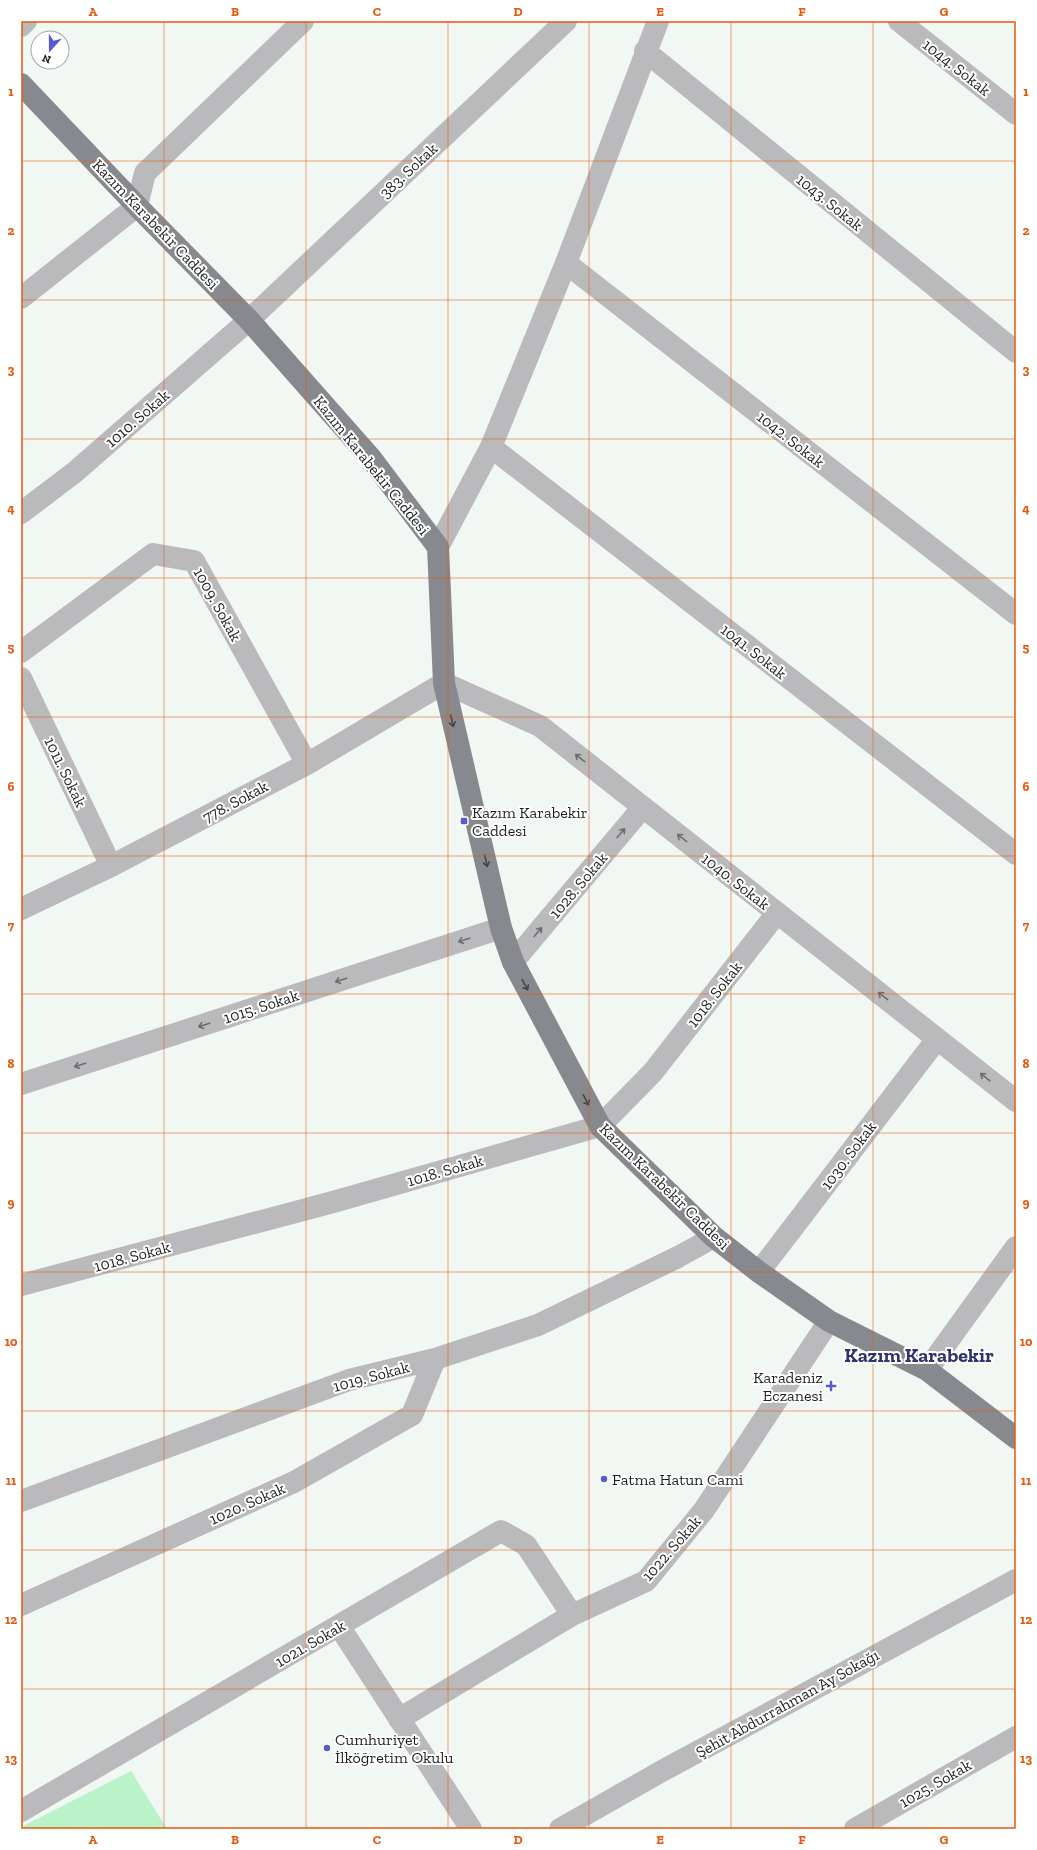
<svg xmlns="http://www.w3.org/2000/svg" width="1037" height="1850" viewBox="0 0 1037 1850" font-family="'Zilla Slab',serif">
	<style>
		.green { fill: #baf3c9 }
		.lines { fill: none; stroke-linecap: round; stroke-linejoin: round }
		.minor { stroke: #bababd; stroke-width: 22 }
		.major { stroke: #88898e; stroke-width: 22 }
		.oneway { stroke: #434546 }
		.oneway2 { stroke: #6c6e6e }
		.grid { fill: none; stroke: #e8590c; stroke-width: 1; stroke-opacity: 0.55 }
		.poi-dot { fill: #565dd4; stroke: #fff; stroke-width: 1.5 }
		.labels { text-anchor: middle; stroke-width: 4; stroke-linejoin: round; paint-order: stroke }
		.street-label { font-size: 16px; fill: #1e211f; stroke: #fff }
		.poi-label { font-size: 16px; fill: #1e211f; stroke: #fff; text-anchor: start }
		.district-label { font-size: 20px; font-weight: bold; fill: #2e346e; stroke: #fff }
		.neatline { fill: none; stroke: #e8590c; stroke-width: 1.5 }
		.grid-label { font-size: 13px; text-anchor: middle; font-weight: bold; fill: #e8590c }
	</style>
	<rect width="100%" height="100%" fill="#f1f7f3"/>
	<path class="green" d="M131,1771L167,1829H21V1827Z"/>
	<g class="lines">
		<path class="minor" d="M899,21L1016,114
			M21,26L26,21
			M645,51L1016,352
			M566,263L1016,614
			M21,298L137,206L145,173L303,21
			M491,447L1016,854
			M21,513L75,472L249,320L566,21
			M438,547L491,447L566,263L658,21
			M21,652L153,554L194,561L307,764
			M21,678L111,866
			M21,909L111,866L307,764L444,683L540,726L1016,1101
			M513,962L643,807
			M21,1084L501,928
			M759,1272L937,1039
			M21,1285L333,1202L600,1126L653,1072L777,913
			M927,1370L1016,1247
			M21,1501L349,1380L435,1359L538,1325L678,1257L714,1237
			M21,1605L294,1482L412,1415L435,1359
			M339,1626L471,1829
			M399,1719L572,1615L646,1581L704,1510L829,1321
			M21,1811L501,1531L526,1545L572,1615
			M560,1829L662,1771L1016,1580
			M855,1829L1016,1737"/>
		<path class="major" d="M21,84L137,206L249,320L370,457L438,547L444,683L501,928L513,962L600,1126L714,1237L759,1272L829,1321L927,1370L1016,1438"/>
	</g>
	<defs><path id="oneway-shaft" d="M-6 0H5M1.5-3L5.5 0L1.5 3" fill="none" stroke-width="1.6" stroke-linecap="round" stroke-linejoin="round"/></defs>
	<g class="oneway">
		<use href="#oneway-shaft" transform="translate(452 721) rotate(77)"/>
		<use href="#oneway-shaft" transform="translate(486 861) rotate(77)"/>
		<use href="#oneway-shaft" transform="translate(525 985) rotate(62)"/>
		<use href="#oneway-shaft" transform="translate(586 1100) rotate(62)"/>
	</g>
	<g class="oneway2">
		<use href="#oneway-shaft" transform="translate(580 758) rotate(-142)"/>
		<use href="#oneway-shaft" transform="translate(621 833) rotate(-50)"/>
		<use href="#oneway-shaft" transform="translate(682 838) rotate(-142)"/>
		<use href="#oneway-shaft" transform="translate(538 932) rotate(-50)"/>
		<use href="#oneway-shaft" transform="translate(464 940) rotate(162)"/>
		<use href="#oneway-shaft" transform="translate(341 980) rotate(162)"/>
		<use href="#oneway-shaft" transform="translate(883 996) rotate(-142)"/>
		<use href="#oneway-shaft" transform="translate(204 1025) rotate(162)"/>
		<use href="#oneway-shaft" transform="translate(80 1065) rotate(162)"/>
		<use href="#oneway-shaft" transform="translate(985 1077) rotate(-142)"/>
	</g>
	<path class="grid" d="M164,21V1829M306,21V1829M448,21V1829M589,21V1829M731,21V1829M873,21V1829M21,161H1016M21,300H1016M21,439H1016M21,578H1016M21,717H1016M21,856H1016M21,994H1016M21,1133H1016M21,1272H1016M21,1411H1016M21,1550H1016M21,1689H1016"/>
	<g class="poi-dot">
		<rect x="460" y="817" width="8" height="8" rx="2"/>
		<path d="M829 1380h4v4h4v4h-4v4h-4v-4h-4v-4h4z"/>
		<circle cx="604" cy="1479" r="4"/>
		<circle cx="327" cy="1748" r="4"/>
	</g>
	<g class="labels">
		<g class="street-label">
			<text transform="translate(957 67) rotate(38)" y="6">1044. Sokak</text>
			<text transform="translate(408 170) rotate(-43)" y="6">383. Sokak</text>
			<text transform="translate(830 202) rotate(39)" y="6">1043. Sokak</text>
			<text transform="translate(156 224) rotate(46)" y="6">Kazım Karabekir Caddesi</text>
			<text transform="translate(137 418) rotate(-41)" y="6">1010. Sokak</text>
			<text transform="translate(791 439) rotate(38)" y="6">1042. Sokak</text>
			<text transform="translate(372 465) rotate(51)" y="6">Kazım Karabekir Caddesi</text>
			<text transform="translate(218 604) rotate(61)" y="6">1009. Sokak</text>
			<text transform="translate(754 651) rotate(38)" y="6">1041. Sokak</text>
			<text transform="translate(66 772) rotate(64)" y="6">1011. Sokak</text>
			<text transform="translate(235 801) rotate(-28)" y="6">778. Sokak</text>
			<text transform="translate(736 881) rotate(38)" y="6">1040. Sokak</text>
			<text transform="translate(578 885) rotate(-50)" y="6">1028. Sokak</text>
			<text transform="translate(714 994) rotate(-52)" y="6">1018. Sokak</text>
			<text transform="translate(261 1006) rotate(-18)" y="6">1015. Sokak</text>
			<text transform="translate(848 1155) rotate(-53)" y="6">1030. Sokak</text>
			<text transform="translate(445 1170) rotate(-16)" y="6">1018. Sokak</text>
			<text transform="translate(665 1186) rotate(44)" y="6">Kazım Karabekir Caddesi</text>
			<text transform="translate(132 1256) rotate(-15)" y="6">1018. Sokak</text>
			<text transform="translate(371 1376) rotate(-15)" y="6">1019. Sokak</text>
			<text transform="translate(247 1503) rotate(-24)" y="6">1020. Sokak</text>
			<text transform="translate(671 1548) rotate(-49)" y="6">1022. Sokak</text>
			<text transform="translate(310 1643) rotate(-30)" y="6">1021. Sokak</text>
			<text transform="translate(787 1703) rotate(-29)" y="6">Şehit Abdurrahman Ay Sokağı</text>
			<text transform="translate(935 1783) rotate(-30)" y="6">1025. Sokak</text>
		</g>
		<g class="poi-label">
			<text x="472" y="818">Kazım Karabekir<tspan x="472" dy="18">Caddesi</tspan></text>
			<text x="823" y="1383" text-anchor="end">Karadeniz<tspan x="823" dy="18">Eczanesi</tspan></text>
			<text x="612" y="1485">Fatma Hatun Cami</text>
			<text x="335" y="1745">Cumhuriyet<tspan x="335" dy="18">İlköğretim Okulu</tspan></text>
		</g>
		<g class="district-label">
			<text x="919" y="1362">Kazım Karabekir</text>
		</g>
	</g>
	<rect width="1037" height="1850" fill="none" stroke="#ffffff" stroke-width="44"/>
	<g transform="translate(50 50) rotate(201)"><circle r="19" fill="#ffffff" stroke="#a5a6a5"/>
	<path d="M0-3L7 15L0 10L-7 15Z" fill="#565dd4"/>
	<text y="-6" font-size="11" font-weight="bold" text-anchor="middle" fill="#1e211f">N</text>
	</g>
	<rect x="22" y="22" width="993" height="1806" class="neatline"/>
	<g class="grid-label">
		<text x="93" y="16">A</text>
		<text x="235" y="16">B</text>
		<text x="377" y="16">C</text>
		<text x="518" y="16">D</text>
		<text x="660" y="16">E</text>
		<text x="802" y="16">F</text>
		<text x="944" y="16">G</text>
		<text x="11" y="96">1</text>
		<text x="1026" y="96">1</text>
		<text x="11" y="235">2</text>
		<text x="1026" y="235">2</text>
		<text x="11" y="374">3</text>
		<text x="1026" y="374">3</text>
		<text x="11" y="513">4</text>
		<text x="1026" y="513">4</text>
		<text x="11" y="652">5</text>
		<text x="1026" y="652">5</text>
		<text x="11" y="791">6</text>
		<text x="1026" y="791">6</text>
		<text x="11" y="930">7</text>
		<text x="1026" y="930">7</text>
		<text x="11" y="1068">8</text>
		<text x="1026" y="1068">8</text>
		<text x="11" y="1207">9</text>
		<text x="1026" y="1207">9</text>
		<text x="11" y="1346">10</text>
		<text x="1026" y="1346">10</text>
		<text x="11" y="1485">11</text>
		<text x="1026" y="1485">11</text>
		<text x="11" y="1624">12</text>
		<text x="1026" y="1624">12</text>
		<text x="11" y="1763">13</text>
		<text x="1026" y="1763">13</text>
		<text x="93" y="1844">A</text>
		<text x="235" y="1844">B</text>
		<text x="377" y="1844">C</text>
		<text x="518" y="1844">D</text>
		<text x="660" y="1844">E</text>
		<text x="802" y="1844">F</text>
		<text x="944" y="1844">G</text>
	</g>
</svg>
